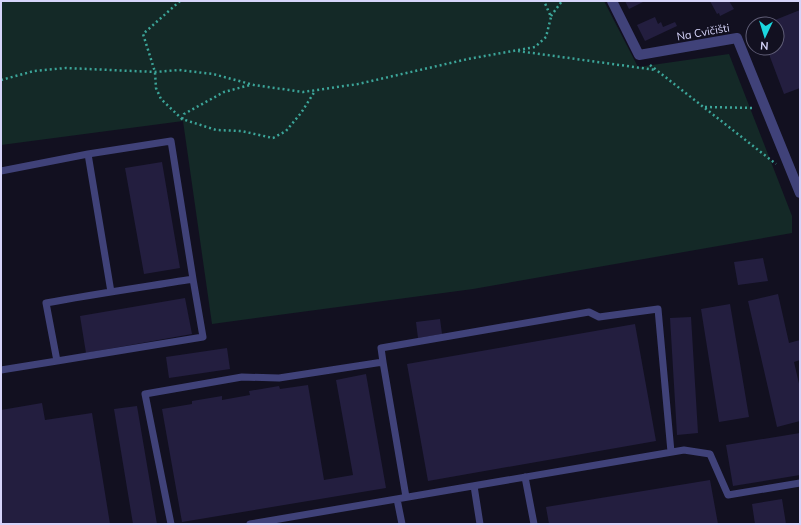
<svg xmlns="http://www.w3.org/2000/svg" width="801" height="525" viewBox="0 0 801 525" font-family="Mulish,sans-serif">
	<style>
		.green { fill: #142927 }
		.building { fill: #231e3f }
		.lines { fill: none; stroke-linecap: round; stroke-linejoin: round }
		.path { stroke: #3ca599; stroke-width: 2.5; stroke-dasharray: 2 3; stroke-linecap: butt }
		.service { stroke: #404279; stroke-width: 7 }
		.minor { stroke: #404279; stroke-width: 10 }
		.labels { text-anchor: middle; stroke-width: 3; stroke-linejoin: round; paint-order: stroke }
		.street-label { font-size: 11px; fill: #d6d4fa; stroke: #121020 }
	</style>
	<rect width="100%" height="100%" fill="#121020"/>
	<path class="green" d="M1,1H604L638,67L729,54L792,216V233L473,289L212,324L183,121L1,145Z"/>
	<path class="building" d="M625,1H645L629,9Z
		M710,1H729L734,9L720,16L719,13L717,14Z
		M800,10V88L784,94L767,49L757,53L755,48H777V24H765Z
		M655,17L658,24L661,22L663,27L675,22L677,26L645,41L637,25Z
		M753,28V43L748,30Z
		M162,162L180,268L144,274L125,168Z
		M763,258L768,281L738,285L734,262Z
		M778,294L789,343L800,340V360L794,362L800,388V421L777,427L748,301Z
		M185,298L192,334L86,353L80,316Z
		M730,304L749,417L719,422L701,309Z
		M691,317L698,433L677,435L670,318Z
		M440,319L442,334L418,338L416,322Z
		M635,324L656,441L428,481L407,364Z
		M227,348L230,369L169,378L166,357Z
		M366,374L386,488L182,522L162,409L192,404V401L222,396V400L250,395L249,391L279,386L280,389L308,385L324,480L353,475L336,380Z
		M42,403L45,420L92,413L110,524H1V410Z
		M137,406L157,524H133L114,409Z
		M800,433V475L733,486L726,445Z
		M710,480L718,524H549L546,507Z
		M782,499L786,524H755L752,504Z"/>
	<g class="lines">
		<path class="path" d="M180,1L143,34L155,72L156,88L161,99L182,119L216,130L241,131L273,138L286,131L301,113L315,91
			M551,16L562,1
			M518,51L656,70
			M650,65L776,164
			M1,80L34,71L66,68L155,72L179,70L213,74L254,85L303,92L358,84L468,59L535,47L546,37L551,17L544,1
			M705,107L754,108
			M182,119L184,114L224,92L250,85"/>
		<path class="service" d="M1,171L88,154
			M57,361L203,337L193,279
			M383,362L381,348L589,312L599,317L658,309L671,452
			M1,370L57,361L46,303C95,294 144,287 193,279L171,141L88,154L111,292
			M525,477L534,524
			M474,486L480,524
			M397,499L402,524
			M171,524L145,394L242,377L279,378L383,362L406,497
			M250,524L684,450L710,454L728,495L800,483"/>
		<path class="minor" d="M612,1L639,55L737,38L800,193"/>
	</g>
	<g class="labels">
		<g class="street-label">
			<text transform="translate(703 32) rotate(-10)" y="4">Na Cvičišti</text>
		</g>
	</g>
	<rect width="801" height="525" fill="none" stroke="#d6d4fa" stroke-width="4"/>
	<g transform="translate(765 36) rotate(184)"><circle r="19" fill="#121020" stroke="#605e77"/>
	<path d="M0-3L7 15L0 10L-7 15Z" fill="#1bd7df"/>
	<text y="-6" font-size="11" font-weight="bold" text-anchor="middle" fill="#d6d4fa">N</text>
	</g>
</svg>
